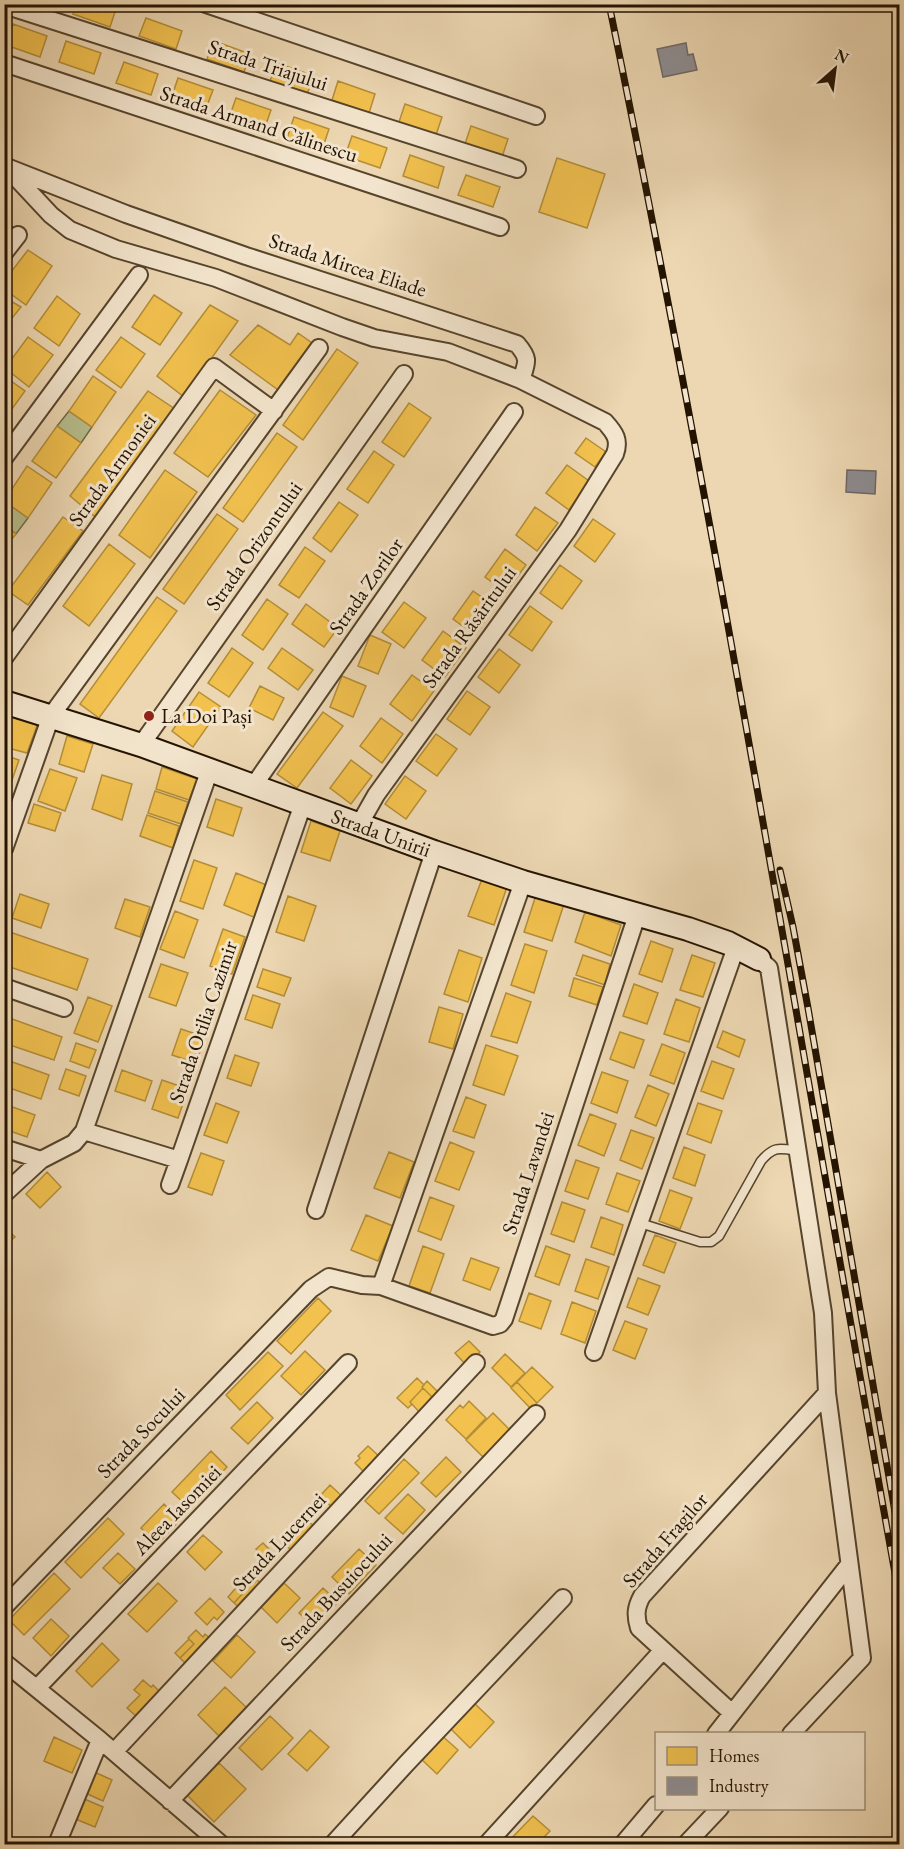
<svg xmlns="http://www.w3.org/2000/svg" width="904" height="1849" viewBox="0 0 904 1849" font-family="'EB Garamond',serif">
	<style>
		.green { fill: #b7be8d; stroke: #6e6846; stroke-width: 1.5 }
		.homes { fill: #f2c14e; stroke: #b48d37; stroke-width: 1.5 }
		.industry { fill: #8d8d92; stroke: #6e6866; stroke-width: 1.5 }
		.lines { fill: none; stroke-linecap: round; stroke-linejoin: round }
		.lane-casing { stroke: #56442c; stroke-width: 11 }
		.street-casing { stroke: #56442c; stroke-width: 20 }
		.secondary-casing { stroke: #241300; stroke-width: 26 }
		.lane { stroke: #f3e5cd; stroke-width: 8 }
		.street { stroke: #f3e5cd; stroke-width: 16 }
		.secondary { stroke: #f3e5cd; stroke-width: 22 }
		.rail-casing { stroke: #241300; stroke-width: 7 }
		.rail { stroke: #f3e5cd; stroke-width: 4.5; stroke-dasharray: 14; stroke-linecap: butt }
		.poi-dot { fill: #8f2418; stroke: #f3e5cd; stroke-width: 2 }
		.labels { text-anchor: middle; stroke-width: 6; stroke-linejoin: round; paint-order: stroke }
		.street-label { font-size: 21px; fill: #241300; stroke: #f3e5cd }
		.poi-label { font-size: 21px; fill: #241300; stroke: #f3e5cd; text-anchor: start }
	</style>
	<rect width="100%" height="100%" fill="#ecd7b2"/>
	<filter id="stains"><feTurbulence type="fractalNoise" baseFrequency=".00333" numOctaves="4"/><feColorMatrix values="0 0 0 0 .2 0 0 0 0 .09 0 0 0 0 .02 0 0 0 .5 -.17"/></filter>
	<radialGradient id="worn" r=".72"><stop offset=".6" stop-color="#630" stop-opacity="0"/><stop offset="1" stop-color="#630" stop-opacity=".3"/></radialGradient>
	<path class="green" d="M69,411L92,427L81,443L57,426Z
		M5,501L28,518L16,534L5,525Z"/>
	<path class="homes" d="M77,4H103L116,9L110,27L73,14Z
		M146,18L182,31L176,49L139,36Z
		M13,24L47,36L40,57L6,45Z
		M66,41L101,53L94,74L59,62Z
		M214,41L250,54L244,72L207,59Z
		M124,62L158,74L151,95L116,83Z
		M277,63L314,76L307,94L270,81Z
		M178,78L213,90L205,111L171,99Z
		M338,81L375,94L369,113L332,100Z
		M236,98L271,110L264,130L229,118Z
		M405,104L442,117L436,135L399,122Z
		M294,117L329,129L322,150L287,138Z
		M471,126L508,139L502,157L465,144Z
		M352,136L387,148L380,168L345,156Z
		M410,155L444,167L438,188L403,176Z
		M557,158L605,174L587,228L539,212Z
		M466,175L500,187L493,207L458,195Z
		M28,250L52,266L26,305L4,289V281Z
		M154,295L182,313L160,345L132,327Z
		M57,296L80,314L59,346L34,328Z
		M4,297L21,307L4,328Z
		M210,305L238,321L184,397L157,376Z
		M258,325L290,345L298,333L319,348L281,392L230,355Z
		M28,337L53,355L29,387L5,368Z
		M121,337L145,354L121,388L96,370Z
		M337,349L358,363L303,440L283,425Z
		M4,376L25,391L4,420Z
		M93,376L116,392L92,427L69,411Z
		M220,390L256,415L208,477L174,453Z
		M148,391L178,411L99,520L70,496Z
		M409,403L431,418L404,457L382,442Z
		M57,426L81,443L56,478L32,461Z
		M277,433L297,447L243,522L223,508Z
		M586,438L606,452L595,467L575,453Z
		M374,451L394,465L368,503L347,489Z
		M567,465L589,481L569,510L546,493Z
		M27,466L52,483L28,518L4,501Z
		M165,470L197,492L150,558L119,535Z
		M339,502L358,515L331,552L313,538Z
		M535,507L558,523L537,551L516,535Z
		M217,514L238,529L184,604L163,589Z
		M63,517L83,531L28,605L8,591Z
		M593,519L615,534L595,562L574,546Z
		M4,525L16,534L4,549Z
		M109,544L135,564L89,626L63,606Z
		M305,547L325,561L299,598L279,585Z
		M505,549L526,565L506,592L485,577Z
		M560,565L582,581L562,609L540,593Z
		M473,591L495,606L475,635L453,619Z
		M157,597L177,611L99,718L80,704Z
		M267,599L288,614L263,650L242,635Z
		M404,602L426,618L404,648L382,632Z
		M306,604L338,628L324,647L292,624Z
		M530,606L552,622L532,651L509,635Z
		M443,631L466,648L445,677L422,660Z
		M370,635L391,644L378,674L358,666Z
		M232,648L253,663L229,697L208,683Z
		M282,648L313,670L298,690L268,668Z
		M499,649L520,665L499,693L478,677Z
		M412,675L434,691L412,721L390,704Z
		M342,676L366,686L353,717L330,707Z
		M260,686L284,698L273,720L249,708Z
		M467,691L490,707L470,735L447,719Z
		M199,692L221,707L193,747L172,731Z
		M323,712L343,726L297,788L277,774Z
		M6,715L38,723L27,753L4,747Z
		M381,718L403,734L382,763L360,746Z
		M436,734L457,749L437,776L416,761Z
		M67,736L93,744L84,772L59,764Z
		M4,755L19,760L11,783L4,780Z
		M351,760L372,776L351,804L330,788Z
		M162,767L197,779L189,800L156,789Z
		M50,769L77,778L65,811L38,801Z
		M102,775L132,784L122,820L92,809Z
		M405,776L426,791L406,819L385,804Z
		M155,791L188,802L181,824L148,813Z
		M216,799L242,808L233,836L207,827Z
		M34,804L61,813L55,831L28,823Z
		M147,815L179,826L173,848L140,836Z
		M311,821L340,831L330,861L301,852Z
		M194,860L217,868L203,909L180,901Z
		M236,873L269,886L256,918L224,905Z
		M482,879L507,887L494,925L468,916Z
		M20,894L49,904L41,928L12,918Z
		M536,895L564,904L552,941L524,932Z
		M288,896L316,906L304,941L276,932Z
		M125,899L150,907L140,937L115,928Z
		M175,911L198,920L184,958L160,949Z
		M585,912L621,925L611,956L575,942Z
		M223,929L245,937L232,974L210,966Z
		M4,930L88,959L77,990L4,965Z
		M651,941L673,949L662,982L639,974Z
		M525,944L547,951L534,993L511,985Z
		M459,950L482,958L468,1002L444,994Z
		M583,955L610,964L605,985L576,975Z
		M692,955L715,963L703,997L680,990Z
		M161,964L188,973L176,1006L149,997Z
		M263,969L291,978L284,996L257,987Z
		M574,978L603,987L597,1005L569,996Z
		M634,984L658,993L647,1024L623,1016Z
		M506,993L531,1002L517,1043L491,1036Z
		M253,995L280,1004L272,1028L245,1019Z
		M88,997L112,1006L98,1042L74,1033Z
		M676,999L700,1008L689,1042L664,1034Z
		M439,1007L463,1014L453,1049L429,1042Z
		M4,1016L62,1037L54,1060L4,1043Z
		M181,1029L205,1037L196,1063L172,1055Z
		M723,1031L745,1040L739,1057L717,1047Z
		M620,1032L644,1040L634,1068L610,1059Z
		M76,1043L96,1050L89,1068L70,1061Z
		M662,1044L685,1053L674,1084L650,1075Z
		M486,1045L518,1056L504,1095L473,1085Z
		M235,1055L259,1063L251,1086L227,1078Z
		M4,1059L49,1075L41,1099L4,1086Z
		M712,1061L734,1069L723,1099L701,1091Z
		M66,1069L86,1076L79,1096L59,1089Z
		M122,1070L152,1081L145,1101L115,1091Z
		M602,1072L628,1081L617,1113L591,1103Z
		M162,1080L188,1089L178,1118L152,1109Z
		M648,1085L669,1094L656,1126L635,1117Z
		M466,1097L486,1105L474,1138L453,1131Z
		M216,1103L239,1112L227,1143L204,1135Z
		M698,1103L722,1111L711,1143L687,1134Z
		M4,1104L35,1115L27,1137L4,1129Z
		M590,1114L616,1124L604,1156L578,1145Z
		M631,1130L654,1138L642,1169L620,1160Z
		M450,1142L474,1152L459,1190L435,1181Z
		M684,1147L705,1155L695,1186L673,1178Z
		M389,1152L414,1162L400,1198L374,1188Z
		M201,1153L224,1161L212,1195L188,1187Z
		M576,1160L599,1168L588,1199L565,1191Z
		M47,1172L61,1187L40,1208L26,1194Z
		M617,1173L640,1181L628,1212L606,1204Z
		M670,1190L692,1198L680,1229L659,1221Z
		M430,1197L454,1206L441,1240L418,1231Z
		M562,1202L585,1210L574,1242L551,1234Z
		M366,1215L393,1226L378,1261L351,1250Z
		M601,1217L623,1225L614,1255L591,1247Z
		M4,1226L15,1237L4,1246Z
		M655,1235L676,1243L664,1273L643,1265Z
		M423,1246L444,1254L430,1293L409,1286Z
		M546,1246L570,1255L559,1285L535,1276Z
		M471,1258L499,1268L490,1290L463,1280Z
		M586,1259L609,1267L598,1299L575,1291Z
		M638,1278L660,1286L648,1315L627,1307Z
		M529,1293L551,1301L541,1329L519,1321Z
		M318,1298L331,1311L291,1354L277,1341Z
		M572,1302L596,1311L585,1343L561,1334Z
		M625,1321L647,1329L635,1359L613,1350Z
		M469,1341L480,1352L466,1365L455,1353Z
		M305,1351L325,1370L301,1395L281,1376Z
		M268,1352L283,1366L240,1410L226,1395Z
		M505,1354L525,1373L511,1387L492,1368Z
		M532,1367L553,1387L537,1403L517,1382Z
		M417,1378L424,1385L422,1387L423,1388L410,1402L412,1404L408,1408L397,1398Z
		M427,1381L441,1395L436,1401L422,1387Z
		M517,1382L537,1403L531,1409L511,1388Z
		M423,1388L436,1401L422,1415L410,1402Z
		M469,1401L486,1418L466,1439L446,1420L460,1405L463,1408Z
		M257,1402L273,1418L248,1444L231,1428Z
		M493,1413L512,1432L485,1459L466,1440Z
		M368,1446L381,1458L366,1474L355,1463L360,1458L358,1456Z
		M211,1451L227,1467L188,1507L172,1492Z
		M446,1457L461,1472L436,1497L421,1483Z
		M404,1459L419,1473L379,1514L365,1501Z
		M330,1485L344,1498L334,1509L320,1496Z
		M408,1494L425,1510L403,1534L385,1518Z
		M164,1504L180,1520L157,1544L141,1528Z
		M108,1518L124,1534L81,1578L65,1562Z
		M304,1519L316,1527L294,1552L285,1545L294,1535L291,1533Z
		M203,1535L222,1552L205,1570L187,1552Z
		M263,1543L274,1554L268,1561L256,1549Z
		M359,1549L376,1565L349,1594L332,1577Z
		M118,1553L135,1569L120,1584L103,1568Z
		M54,1573L70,1589L24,1635L9,1620Z
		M250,1577L255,1582L257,1580L263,1585L241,1609L234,1603L245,1591L242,1587Z
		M241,1582L244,1585L242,1587L245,1591L234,1603L228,1597Z
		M158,1583L177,1601L147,1632L128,1614Z
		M284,1583L300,1598L277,1623L261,1607Z
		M323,1588L338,1602L314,1627L299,1613Z
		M210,1598L224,1612L217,1620L214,1617L207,1625L195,1613Z
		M51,1619L69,1636L51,1656L33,1638Z
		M196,1630L203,1637L205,1634L212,1640L187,1665L180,1658L194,1644L188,1638Z
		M237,1635L255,1652L231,1678L213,1661Z
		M189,1639L194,1644L180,1658L175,1653Z
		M102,1643L119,1660L92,1687L76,1671Z
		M143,1680L151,1687L153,1685L161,1693L137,1717L127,1708L140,1695L134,1690Z
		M225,1687L247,1708L220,1737L198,1715Z
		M473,1702L494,1722L470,1748L449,1727Z
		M270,1716L293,1738L262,1770L239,1748Z
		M310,1730L329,1747L307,1771L288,1754Z
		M440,1734L458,1750L437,1774L419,1757Z
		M54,1737L82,1750L72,1773L44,1761Z
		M219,1763L246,1789L214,1822L187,1795Z
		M92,1771L112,1780L103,1801L83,1792Z
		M82,1798L103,1807L95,1827L73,1818Z
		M533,1816L550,1831L537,1844H506Z"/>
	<path class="industry" d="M686,43L688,55L693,54L697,70L663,77L657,49Z
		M847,470L876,471L875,494L846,492Z"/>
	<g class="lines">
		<g class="lane-casing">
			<path id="lane" d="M640,1223L700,1242H711L719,1236L761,1161C774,1146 779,1148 798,1151"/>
		</g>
		<g class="street-casing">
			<path id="street" d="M206,4L536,116
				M4,5L517,169
				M4,63L500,227
				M4,166L126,214L246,256L517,344C530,359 527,362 521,380L605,422C615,433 620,440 615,454L568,530L376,795L359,825
				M8,169L51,215L70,230L116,249L216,278L342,327L374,338L448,352L521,380
				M4,253L18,235
				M4,458L139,275
				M4,658L214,367L274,411
				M141,745L404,374
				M254,785L514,412
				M4,849L51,716L319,348
				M759,959L769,968L823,1313L827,1393L862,1658L791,1734
				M4,987L64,1008
				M84,1131L179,1160L303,804
				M4,1148L41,1160
				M170,1185L179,1160
				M4,1194L41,1160L74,1143L84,1131L210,769
				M316,1210L434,852
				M381,1286L523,882
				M594,1352L736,947
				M4,1607L311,1289L329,1277L362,1285L381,1286L493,1326L500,1324L504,1319L637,915
				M4,1662L100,1740L221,1844
				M38,1687L348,1363
				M732,1713L639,1628C635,1615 636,1607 642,1596L827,1393
				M716,1734L848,1566
				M114,1752L476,1363
				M170,1801L536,1414
				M57,1844L100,1740
				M333,1844L406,1764L563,1598
				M487,1844L663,1650
				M623,1844L656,1805
				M686,1844L720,1808"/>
		</g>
		<g class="secondary-casing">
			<path id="secondary" d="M4,702L141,745L434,852L523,882L688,929L728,943L759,959"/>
		</g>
		<use href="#lane" class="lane"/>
		<use href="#street" class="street"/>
		<use href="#secondary" class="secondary"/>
		<g class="rail-casing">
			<path id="rail" d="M609,4C718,534 804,1068 900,1601
				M780,870L793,927L808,1008L900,1541"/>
		</g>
		<use href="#rail" class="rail"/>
	</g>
	<circle class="poi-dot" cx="149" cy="716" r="6"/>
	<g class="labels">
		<g class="street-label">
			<text transform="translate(268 65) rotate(18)" y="7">Strada Triajului</text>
			<text transform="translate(259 124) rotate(18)" y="7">Strada Armand Călinescu</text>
			<text transform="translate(348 265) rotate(18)" y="7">Strada Mircea Eliade</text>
			<text transform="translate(112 470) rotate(-54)" y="7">Strada Armoniei</text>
			<text transform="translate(254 546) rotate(-55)" y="7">Strada Orizontului</text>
			<text transform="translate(366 586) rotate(-55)" y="7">Strada Zorilor</text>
			<text transform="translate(469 627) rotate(-54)" y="7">Strada Răsăritului</text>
			<text transform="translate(381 833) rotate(20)" y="7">Strada Unirii</text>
			<text transform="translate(203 1022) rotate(-71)" y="7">Strada Otilia Cazimir</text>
			<text transform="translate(528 1173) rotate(-72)" y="7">Strada Lavandei</text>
			<text transform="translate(141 1433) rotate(-46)" y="7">Strada Socului</text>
			<text transform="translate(177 1510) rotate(-46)" y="7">Aleea Iasomiei</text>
			<text transform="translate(665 1540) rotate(-49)" y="7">Strada Fragilor</text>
			<text transform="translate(279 1542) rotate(-47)" y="7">Strada Lucernei</text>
			<text transform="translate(336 1592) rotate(-47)" y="7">Strada Busuiocului</text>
		</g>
		<g class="poi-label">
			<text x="161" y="723">La Doi Pași</text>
		</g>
	</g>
	<rect width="904" height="1849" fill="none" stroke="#ecd7b2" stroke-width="24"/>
	<rect x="6" y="6" width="892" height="1837" fill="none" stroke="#241300" stroke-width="3"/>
	<rect x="12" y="12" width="880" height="1825" fill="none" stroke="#241300" stroke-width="1.5"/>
	<rect x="655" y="1732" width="210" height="78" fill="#f3e5cd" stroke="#a0917b" stroke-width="1.5"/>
	<rect x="667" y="1747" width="30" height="18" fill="#f2c14e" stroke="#a0917b" stroke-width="1.5"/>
	<text x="709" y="1762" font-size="18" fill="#241300">Homes</text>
	<rect x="667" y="1777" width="30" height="18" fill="#8d8d92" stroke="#a0917b" stroke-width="1.5"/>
	<text x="709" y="1792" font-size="18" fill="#241300">Industry</text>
	<g transform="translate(835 69) rotate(28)" stroke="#f3e5cd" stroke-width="4.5" paint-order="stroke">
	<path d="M0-4.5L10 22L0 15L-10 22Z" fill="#241300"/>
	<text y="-9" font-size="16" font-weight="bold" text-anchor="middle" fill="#241300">N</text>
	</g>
	<rect width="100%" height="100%" filter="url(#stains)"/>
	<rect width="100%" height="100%" fill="url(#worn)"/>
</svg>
